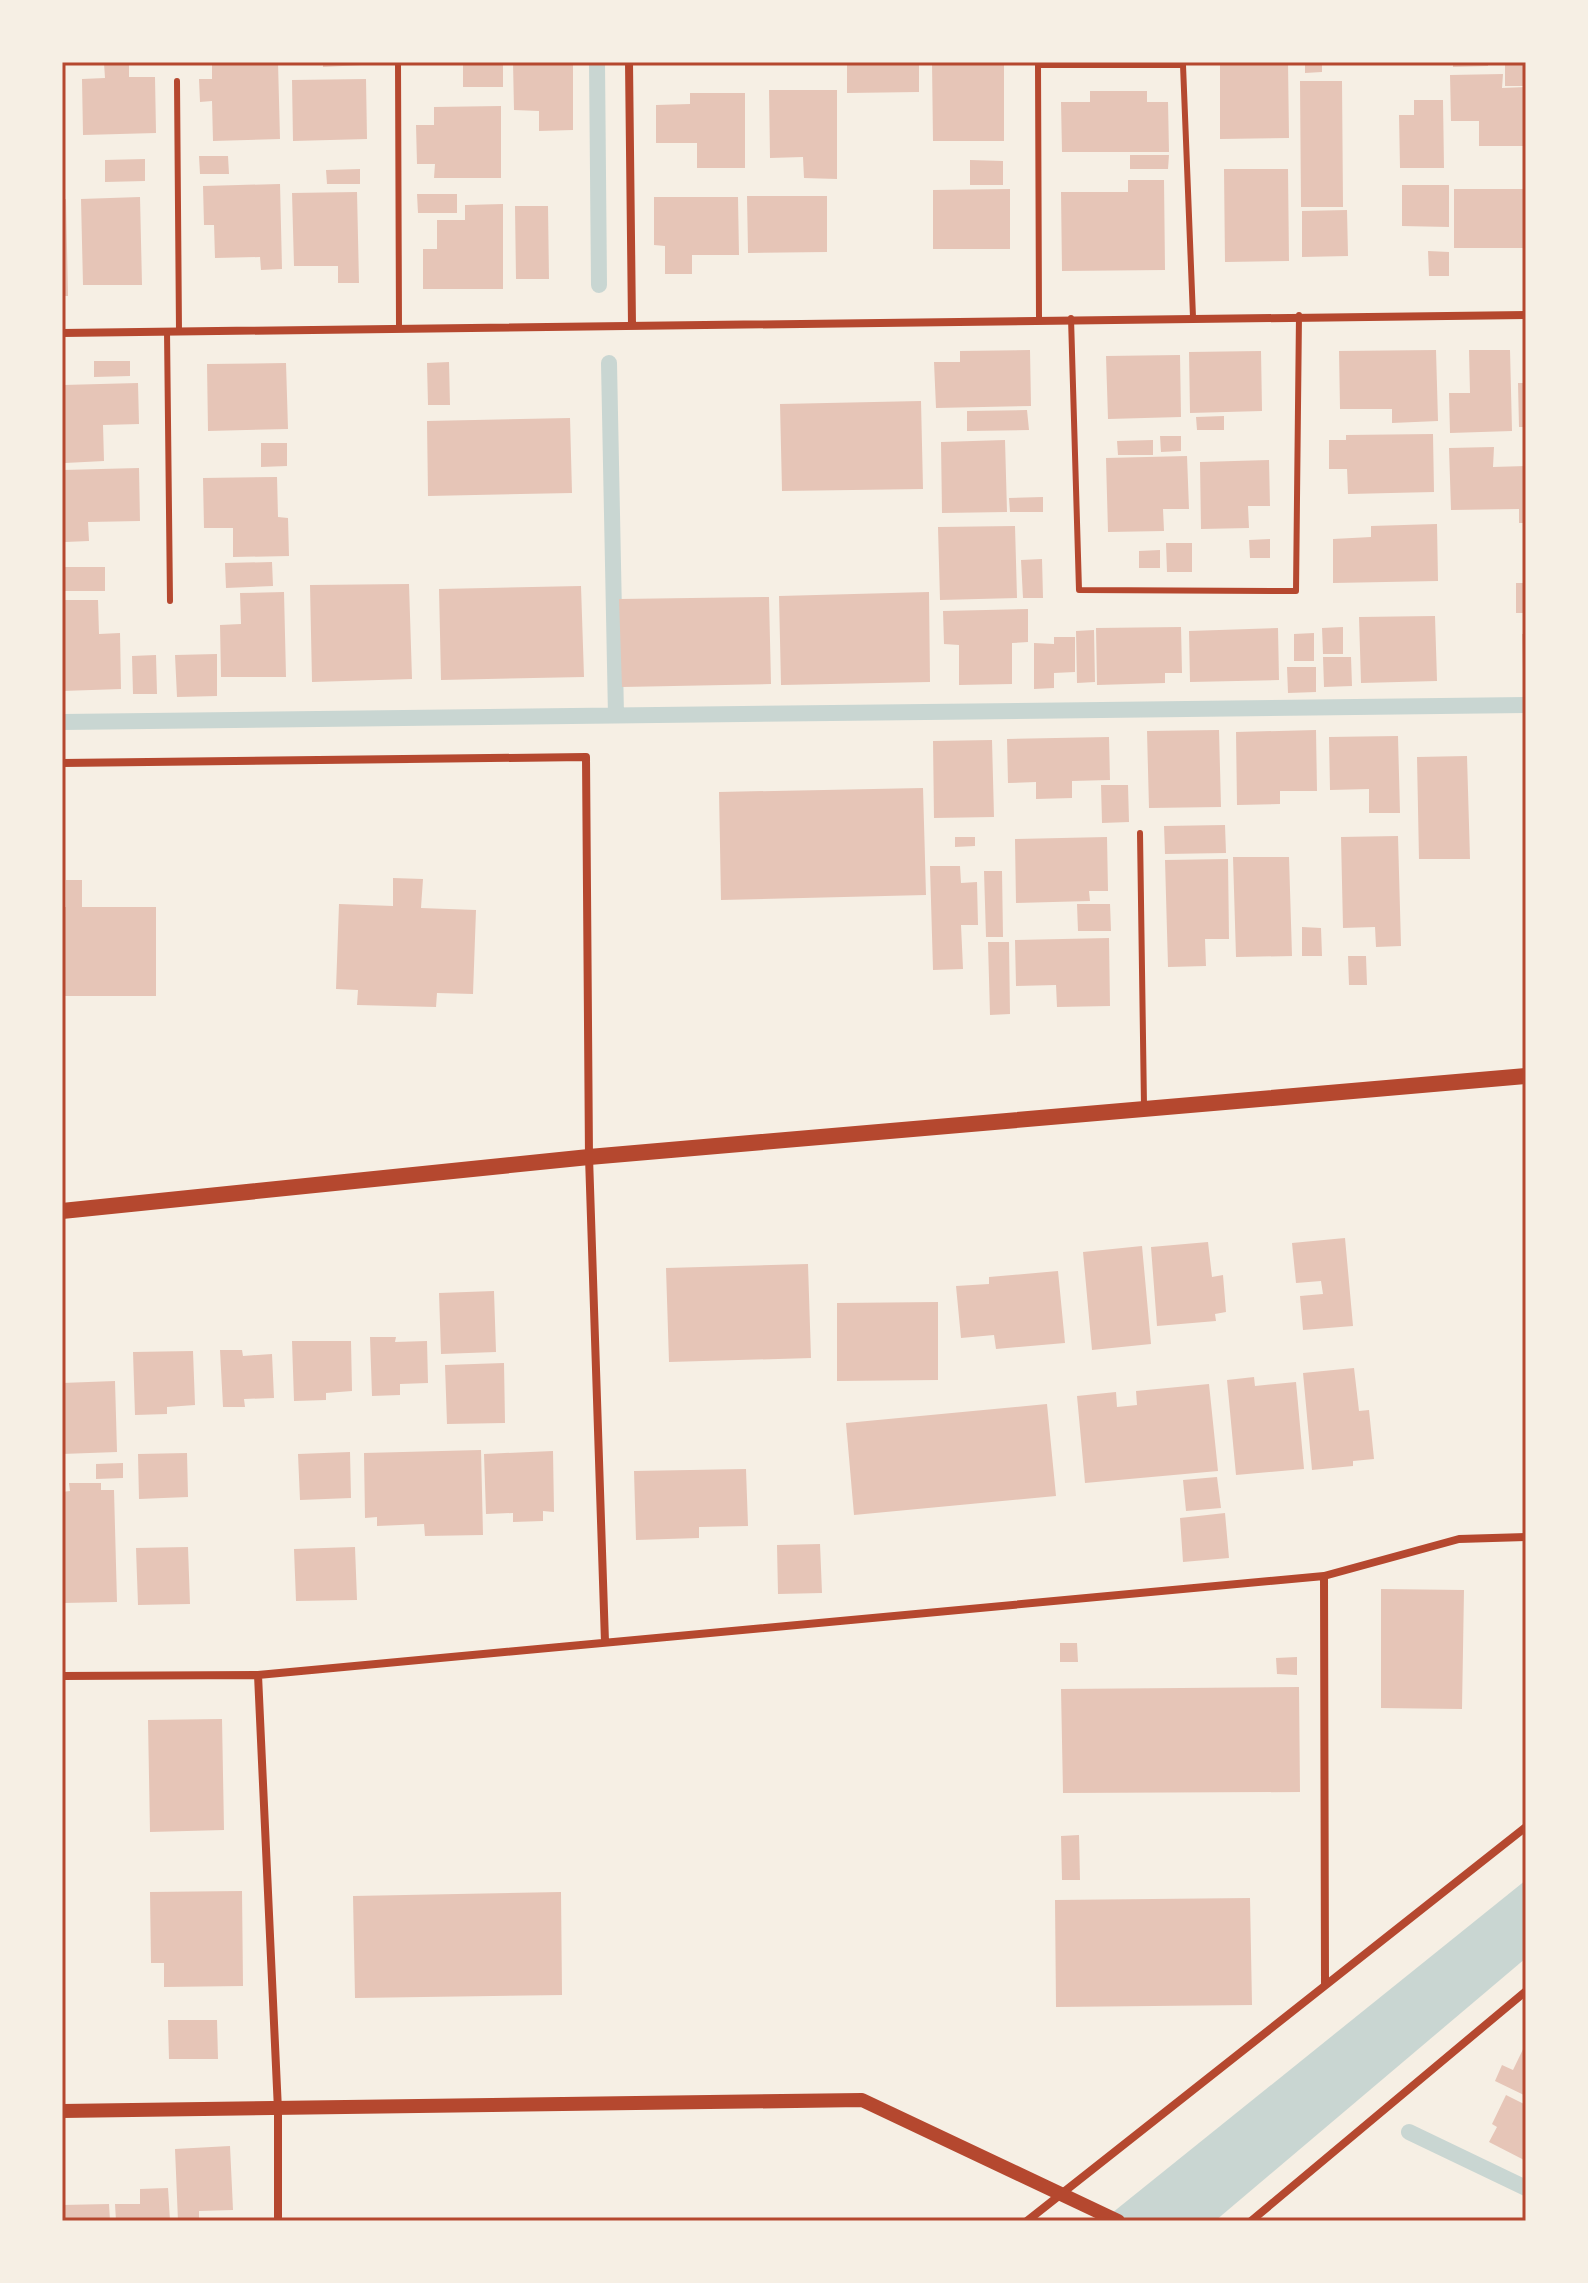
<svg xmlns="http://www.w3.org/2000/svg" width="1588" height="2283" viewBox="0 0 1588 2283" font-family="'Varela Round',sans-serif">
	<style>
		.water { fill: #c9d6d2 }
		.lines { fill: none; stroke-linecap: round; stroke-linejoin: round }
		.stream { stroke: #c9d6d2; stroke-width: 16 }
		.building { fill: #e6c5b7 }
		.service { stroke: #b5482f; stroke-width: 6 }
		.minor { stroke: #b5482f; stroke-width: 8 }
		.tertiary { stroke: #b5482f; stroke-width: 14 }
		.secondary { stroke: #b5482f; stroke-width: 16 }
		.neatline { fill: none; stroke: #b5482f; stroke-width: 3 }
	</style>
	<rect width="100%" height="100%" fill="#f6efe4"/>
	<path class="water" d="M1526,1880V1958L1215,2221H1102Z"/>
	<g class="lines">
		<path class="stream" d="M597,62L599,285
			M609,363L616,715
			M62,722L1526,705
			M1409,2132L1526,2188"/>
	</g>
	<path class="building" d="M212,62H278L280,139L213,141L212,101L200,102L199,79H212Z
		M323,62H362V65L323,67Z
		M463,62H503V87H463Z
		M513,62H573V130L539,131V111L514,110Z
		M847,62H919V92L847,93Z
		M932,62L1004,63V141H933Z
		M1220,62H1288L1289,138L1220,139Z
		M1305,62H1322V72L1305,73Z
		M1453,62H1488V66L1453,67Z
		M104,63H129V77H155L156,133L83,135L82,79L105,78Z
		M1505,65H1526V86H1505Z
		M1503,74L1502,88L1526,87V146H1479V121H1451L1450,75Z
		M366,79L367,139L293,141L292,80Z
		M1300,81H1342L1343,207H1301Z
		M769,90H837V179L804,178L803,157L770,158Z
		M1090,91H1147V102H1168L1169,152H1062L1061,102H1090Z
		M690,93H745V168H697V143H656V105L690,104Z
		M1414,100H1443L1444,168H1400L1399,115H1414Z
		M501,106V178H434L435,164H417L416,125H434V107Z
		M1130,155H1169L1168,169H1130Z
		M199,156H228L229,174H200Z
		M145,159V181L105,182V160Z
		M970,160L1003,161V185H970Z
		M360,169V184H327L326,170Z
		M1224,169H1288L1289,261L1225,262Z
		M1128,180H1164L1165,270L1062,271L1061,192H1128Z
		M280,184L282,269L261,270L260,257L215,258L214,225H204L203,186Z
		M1402,185H1449V227L1402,226Z
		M1010,189V249H933V190Z
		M1454,189H1526V248H1454Z
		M357,192L359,283H338V266H294L292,193Z
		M417,194H457V213H418Z
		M747,196H827V252L748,253Z
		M140,197L142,285H83L81,199Z
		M654,197H738L739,255H692V274H665V246L654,245Z
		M66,199L68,296H62V200Z
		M503,204V289H423V249H437V220H465V205Z
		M515,206H548L549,279H516Z
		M1347,210L1348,256L1302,257V211Z
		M1428,251L1449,252V276H1429Z
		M1030,350L1031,406L936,408L934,362H960V351Z
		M1436,350L1438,421L1392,423V409H1340L1339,351Z
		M1469,350H1510L1512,431L1450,433L1449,393H1470Z
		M1261,351L1262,411L1190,413L1189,352Z
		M1180,355L1181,417L1108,419L1106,356Z
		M94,361H130V376L94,377Z
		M449,362L450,405H428L427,363Z
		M286,363L288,429L208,431L207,364Z
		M138,383L139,424L103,425L104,461L65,463L63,385Z
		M1518,383H1526V427H1519Z
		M921,401L923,489L782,491L780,404Z
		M1027,410L1029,430L967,431V411Z
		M1224,416V430H1197L1196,417Z
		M570,418L572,493L428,496L427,421Z
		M1433,434L1434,492L1348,494L1347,469H1329V440H1346V435Z
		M1160,436H1181V451L1161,452Z
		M1005,440L1007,512L942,513L941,442Z
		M1153,440V455H1118L1117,441Z
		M261,443H287V466L261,467Z
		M1494,447L1493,467L1526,466V523H1519V509L1451,510L1449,448Z
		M1187,456L1189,509H1163L1164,531L1108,532L1106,458Z
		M1269,460L1270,506H1248L1249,528L1201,529L1200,462Z
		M139,468L140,521L88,522L89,541L65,542L63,470Z
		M277,477L278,517L288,518L289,556L233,557V528H204L203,478Z
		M1043,497V512H1010L1009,498Z
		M1437,524L1438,581L1333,583V539L1371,537V526Z
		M1015,526L1017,598L940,600L938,527Z
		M1270,539V558H1250L1249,540Z
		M1166,543H1192V572H1167Z
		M1160,550V568H1139V551Z
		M1042,559L1043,598H1023L1021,560Z
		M272,562L273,586L226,588L225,563Z
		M62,567H105V591H62Z
		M1516,583H1526V613H1516Z
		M409,584L412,679L312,682L310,585Z
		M581,586L584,677L441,680L439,589Z
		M284,592L286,677H221L220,625L241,624L240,593Z
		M929,592L930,682L781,685L779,596Z
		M769,597L771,684L622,687L619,599Z
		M62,600H98L99,634L120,633L121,689L62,691Z
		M1028,609V642L1012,643V684L959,685V645L944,644L943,611Z
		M1435,616L1437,681L1361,683L1359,617Z
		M1181,627L1182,673H1165V683L1097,685L1096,628Z
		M1343,627V654H1323L1322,628Z
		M1278,628L1279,680L1190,682L1189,631Z
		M1094,630L1095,682L1077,683L1076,631Z
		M1314,633V661H1294V634Z
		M1522,634H1526V670H1523Z
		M1054,637H1075V672L1054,673V688L1034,689V643L1054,644Z
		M217,654V696L177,697L175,655Z
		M156,655L157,694H133L132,656Z
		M1323,657H1351L1352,686L1324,687Z
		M1287,667H1316V692L1288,693Z
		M1219,730L1221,807L1149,808L1147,731Z
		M1316,730L1317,791H1280V804L1237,805L1236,732Z
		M1398,736L1400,813H1369V789L1330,790L1329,737Z
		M1109,737L1110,780L1072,781V798L1036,799V782L1008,783L1007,739Z
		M992,740L994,817L934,818L933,741Z
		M1467,756L1470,859H1419L1417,757Z
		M1101,785H1128L1129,822L1102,823Z
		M923,788L926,895L721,900L719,792Z
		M1225,825L1226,853L1165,854L1164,826Z
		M1398,836L1401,946L1376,947L1375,927L1343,928L1341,837Z
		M955,837H975V846L955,847Z
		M1107,837L1108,891H1089L1090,901L1016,903L1015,839Z
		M1233,857H1289L1292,956L1236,957Z
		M1228,859L1229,939H1205L1206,966L1168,967L1165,860Z
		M930,866H960L961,883L977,882L978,925H961L963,969L933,970Z
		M984,871H1002L1003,937H986Z
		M393,878L423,879L421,908L476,910L473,994L437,993L436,1007L357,1005L358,990L336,989L339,904L393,906Z
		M66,880H82V907H156V996H62V907H66Z
		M1077,904H1110L1111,931H1078Z
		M1302,927L1321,928L1322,956H1302Z
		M1109,938L1110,1006L1057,1007L1056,985L1016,986L1015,940Z
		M988,942H1009L1010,1014L990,1015Z
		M1348,956H1366L1367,985H1349Z
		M1345,1238L1353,1326L1303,1330L1300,1296L1323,1294L1321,1281L1296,1283L1292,1243Z
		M1208,1242L1212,1277L1223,1275L1226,1312L1215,1314L1216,1321L1157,1326L1151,1247Z
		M1142,1246L1151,1344L1092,1350L1083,1252Z
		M808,1264L811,1358L669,1362L666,1268Z
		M1058,1271L1065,1343L996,1349L994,1335L961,1338L956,1286L989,1284V1277Z
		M494,1291L496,1352L441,1354L439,1293Z
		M938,1302V1380L837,1381V1303Z
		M370,1337H396L395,1342L427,1341L428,1383L400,1384V1395L372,1396Z
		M292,1341H351L352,1391L326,1393V1400L294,1401Z
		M220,1350H242L243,1356L272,1354L274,1398L244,1399L245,1407H223Z
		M193,1351L195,1405L167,1407V1414L135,1415L133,1352Z
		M504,1363L505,1423L447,1424L445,1365Z
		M1354,1368L1359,1411L1369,1410L1374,1459L1353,1461V1466L1312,1470L1303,1373Z
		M1254,1377L1255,1386L1296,1382L1304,1469L1236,1475L1227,1380Z
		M115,1381L117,1452L62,1454V1383Z
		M1209,1384L1218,1471L1085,1483L1077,1396L1116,1392L1117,1407L1137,1405L1136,1391Z
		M1047,1404L1056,1496L854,1515L846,1423Z
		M481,1450L483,1535L425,1536L424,1524L377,1526V1517L365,1518L364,1453Z
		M553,1451L554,1512L543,1511V1521L513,1522V1513L486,1514L484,1454Z
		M350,1452L351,1498L300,1500L298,1454Z
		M187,1453L188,1497L139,1499L138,1454Z
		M123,1463V1478L96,1479V1464Z
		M746,1469L748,1526L699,1527V1538L636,1540L634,1471Z
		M1217,1477L1221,1508L1186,1511L1183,1480Z
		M69,1483H101V1490H114L117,1602L62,1603V1492L70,1491Z
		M1225,1513L1229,1558L1183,1562L1180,1518Z
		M820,1544L822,1593L778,1594L777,1545Z
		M188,1547L190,1604L138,1605L136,1548Z
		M355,1547L357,1600L296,1601L294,1549Z
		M1381,1589L1464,1590L1462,1709L1381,1708Z
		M1060,1643H1077L1078,1662H1060Z
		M1297,1657V1675L1277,1674L1276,1658Z
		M1299,1687L1300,1792L1063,1793L1061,1689Z
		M222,1719L224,1830L150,1832L148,1720Z
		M1079,1835L1080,1880H1062L1061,1836Z
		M242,1891L243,1986L164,1987V1963H151L150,1892Z
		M561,1892L562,1995L355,1998L353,1896Z
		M1250,1898L1252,2005L1056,2007L1055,1900Z
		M168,2020H217L218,2059H169Z
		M1526,2043V2096L1495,2081L1502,2065L1513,2070Z
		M1506,2095L1526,2105V2161L1489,2142L1497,2127L1492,2124Z
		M230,2146L233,2210L199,2211V2221H178L175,2149Z
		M168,2188L170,2221H116L115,2204H140V2189Z
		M109,2204L110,2221H62V2205Z"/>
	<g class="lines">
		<path class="service" d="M398,62L399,328
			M177,81L179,332
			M1071,318L1079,590L1296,591L1299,315
			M1039,319L1038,65H1183L1193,317
			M167,331L170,601
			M1140,833L1144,1106"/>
		<path class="minor" d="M629,62L632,325
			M62,333L1526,315
			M62,763L586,757L589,1157L605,1642
			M1324,1576L1325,1984
			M62,1676L258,1675
			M278,2221V2110L258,1675L1324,1576L1459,1539L1526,1537
			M1027,2221L1526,1827
			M1251,2221L1526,1991"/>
		<path class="tertiary" d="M62,2111L862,2100L1118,2221"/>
		<path class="secondary" d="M62,1211L589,1157L1526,1076"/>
	</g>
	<rect width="1588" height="2283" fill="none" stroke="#f6efe4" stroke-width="128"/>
	<rect x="64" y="64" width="1460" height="2155" class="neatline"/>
</svg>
